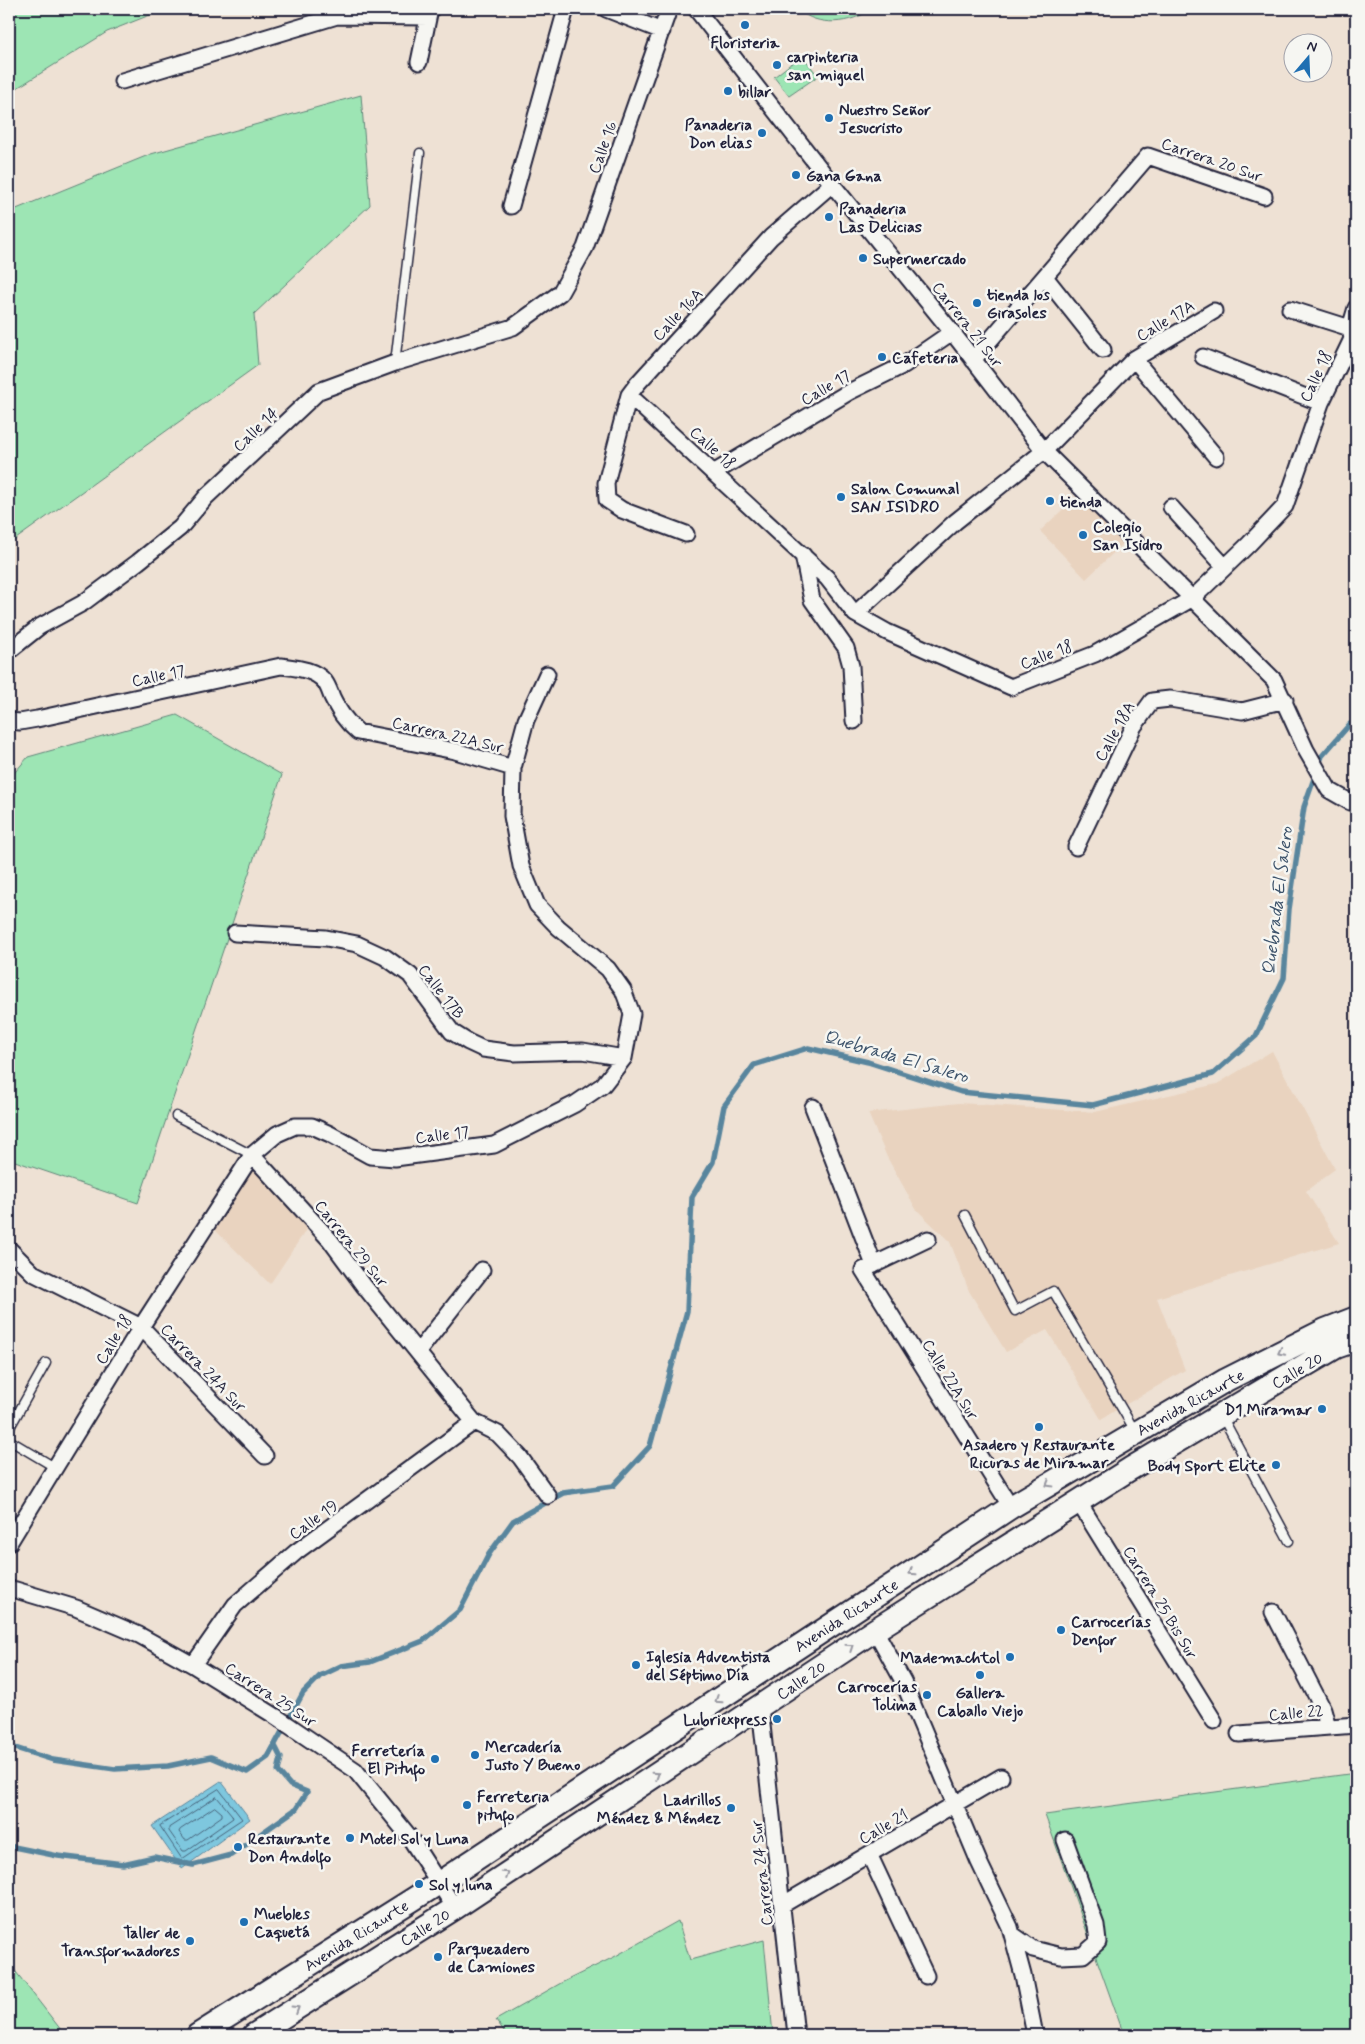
<svg xmlns="http://www.w3.org/2000/svg" width="1365" height="2044" viewBox="0 0 1365 2044" font-family="Mynerve,sans-serif">
	<style>
		.built { fill: #e9d3bf }
		.green { fill: #9de5b4; stroke: #608478 }
		.water { fill: #7ec7de; stroke: #59859d }
		.lines { fill: none; stroke-linecap: round; stroke-linejoin: round }
		.shore { stroke: #47647c; stroke-width: 1 }
		.stream { stroke: #59859d; stroke-width: 5.5 }
		.lane-casing { stroke: #22223b; stroke-width: 11 }
		.street-casing { stroke: #22223b; stroke-width: 19 }
		.primary-casing { stroke: #22223b; stroke-width: 26 }
		.lane { stroke: #f6f6f2; stroke-width: 8 }
		.street { stroke: #f6f6f2; stroke-width: 15 }
		.primary { stroke: #f6f6f2; stroke-width: 22 }
		.oneway { stroke: #9797a0 }
		.poi-dot { fill: #1f6fb2; stroke: #f6f6f2; stroke-width: 2 }
		.labels { text-anchor: middle; stroke-width: 5; stroke-linejoin: round; paint-order: stroke }
		.poi-label { font-size: 16px; font-weight: bold; fill: #22223b; stroke: #f6f6f2; text-anchor: start }
		.street-label { font-size: 16px; fill: #22223b; stroke: #f6f6f2 }
		.water-label { font-size: 18px; font-style: italic; fill: #3e546c; stroke: #f6f6f2 }
	</style>
	<rect width="100%" height="100%" fill="#eee1d4"/>
	<filter id="ink" filterUnits="userSpaceOnUse"><feTurbulence type="fractalNoise" baseFrequency=".02" numOctaves="2"/><feDisplacementMap in="SourceGraphic" scale="10" xChannelSelector="R" yChannelSelector="G"/><feConvolveMatrix kernelMatrix="1 2 1 2 8 2 1 2 1" color-interpolation-filters="sRGB"/></filter>
	<g filter="url(#ink)">
		<path class="built" d="M1081,492L1127,540L1086,579L1040,531Z
			M1272,1051L1335,1169L1306,1191L1339,1243L1157,1298L1185,1370L1101,1419L1047,1330L1006,1352L969,1291L950,1242L916,1209L887,1157L868,1113L959,1103L1095,1112L1217,1084Z
			M253,1157L310,1224L270,1284L210,1225Z"/>
		<path class="green" d="M9,9H165L107,32L9,93Z
			M797,9H872C850,24 819,28 797,9Z
			M802,55L818,76L789,96L774,77Z
			M361,95L370,205L254,314L258,365L9,544V212L151,154Z
			M177,715L282,775L138,1203L9,1159V779L28,757Z
			M1356,1773V2035H1124L1045,1815Z
			M678,1921L690,1960L764,1940L773,2035H507L496,2020L561,1983L614,1957Z
			M9,1963L65,2035H9Z"/>
		<path class="water" d="M221,1781L250,1819L182,1869L152,1826Z"/>
		<g class="lines">
			<path class="shore" d="M219,1789L242,1819L182,1859L160,1826Z
				M217,1797L232,1815L233,1818L186,1851H183L169,1831V1828Z
				M215,1807L222,1813V1816L188,1840H185L179,1832L180,1830Z"/>
			<path class="stream" d="M9,1746L53,1760L115,1769L168,1766L211,1757L247,1772L268,1757L303,1693L320,1676L341,1666L370,1662L423,1641L460,1610L489,1554L513,1521L563,1493L613,1486L650,1446L687,1311L692,1197L713,1162L724,1106L754,1065L808,1048L868,1062L961,1092L1093,1105L1213,1074L1256,1036L1284,978L1289,909L1304,807L1322,756L1350,724L1356,722
				M9,1846L58,1856L123,1864L154,1857L193,1865L231,1855L296,1809L307,1792L290,1785L278,1771L281,1758L275,1746"/>
			<g class="lane-casing">
				<path id="lane" d="M395,363L420,153
					M176,1116L252,1155
					M965,1215L1015,1311L1053,1291L1135,1431
					M1222,1416L1289,1541
					M9,1429L46,1363
					M9,1440L56,1468"/>
			</g>
			<g class="street-casing">
				<path id="street" d="M606,9L662,31
					M696,9L832,184L952,332L1044,451L1274,680L1306,750L1329,790L1350,802L1356,801
					M419,62L430,9
					M122,81L337,16L428,17
					M511,206L566,9
					M1045,277L1103,350
					M1290,309L1350,328
					M1203,357L1321,403
					M1134,359L1216,457
					M973,360L1148,156L1264,196
					M629,395L827,578L855,614L887,632L1011,687L1095,654L1193,598L1249,544L1285,506L1321,403L1352,339L1350,328L1356,308
					M715,472L849,392L904,365L952,332
					M1171,507L1225,567
					M686,534L622,510L607,500L606,483L629,395L638,383L771,237L832,184
					M803,555L812,600L846,648L851,666L854,721
					M855,614L955,522L1044,451L1134,359L1214,311
					M9,651L39,627L83,603L138,562L180,528L206,497L319,391L395,363L513,327L560,293L585,248L669,9
					M9,721L20,722L37,719L281,666C295,668 315,669 325,682C328,686 330,692 332,697C339,711 345,721 358,732L455,751L513,768
					M1076,847L1134,726L1152,701L1170,699L1242,711L1285,700
					M235,933L326,938L357,944L385,957L410,975L452,1032L468,1042L483,1049L514,1053L583,1051L624,1058
					M813,1107L874,1265
					M252,1155L330,1240L364,1286L474,1422L498,1434L520,1457L548,1496
					M928,1239L863,1270L1011,1507
					M9,1249L33,1273L141,1327L265,1456
					M418,1352L482,1270
					M1078,1501L1214,1721
					M9,1543L141,1327L252,1155L277,1134L295,1126H312L330,1134L370,1156L395,1158L494,1145L575,1104L603,1085L624,1058L632,1014L623,990L608,969L558,927L537,905L521,866L512,816L513,768L526,720L547,674
					M9,1589L16,1590L76,1608L139,1635L193,1665L275,1716L355,1770L408,1835L455,1908
					M1273,1612L1323,1709L1328,1727
					M875,1630L903,1681L979,1862L1010,1927L1023,1975L1035,2035
					M193,1665L235,1605L296,1552L474,1422
					M760,1707L796,2035
					M1239,1734L1356,1725
					M869,1854L926,1976
					M782,1905L1001,1777
					M1013,1935L1033,1949L1061,1956L1083,1955L1098,1942L1096,1925L1065,1840"/>
			</g>
			<g class="primary-casing">
				<path id="primary" d="M198,2035L439,1883L1011,1507L1226,1380L1325,1330L1356,1318
					M254,2035L455,1908L875,1630L1130,1469L1336,1347L1356,1340"/>
			</g>
			<use href="#lane" class="lane"/>
			<use href="#street" class="street"/>
			<use href="#primary" class="primary"/>
		</g>
		<defs><path id="oneway-chevron" d="M-2-3.5L2.5 0L-2 3.5" fill="none" stroke-width="1.6" stroke-linecap="round" stroke-linejoin="round" transform="scale(1.25)"/></defs>
		<g class="oneway">
			<use href="#oneway-chevron" transform="translate(1281 1352) rotate(153)"/>
			<use href="#oneway-chevron" transform="translate(1049 1484) rotate(149)"/>
			<use href="#oneway-chevron" transform="translate(912 1572) rotate(147)"/>
			<use href="#oneway-chevron" transform="translate(850 1647) rotate(-34)"/>
			<use href="#oneway-chevron" transform="translate(718 1700) rotate(147)"/>
			<use href="#oneway-chevron" transform="translate(656 1775) rotate(-33)"/>
			<use href="#oneway-chevron" transform="translate(506 1874) rotate(-33)"/>
			<use href="#oneway-chevron" transform="translate(296 2009) rotate(-32)"/>
		</g>
	</g>
	<g class="poi-dot">
		<circle cx="745" cy="25" r="5"/>
		<circle cx="777" cy="65" r="5"/>
		<circle cx="728" cy="91" r="5"/>
		<circle cx="829" cy="118" r="5"/>
		<circle cx="762" cy="133" r="5"/>
		<circle cx="796" cy="175" r="5"/>
		<circle cx="829" cy="217" r="5"/>
		<circle cx="863" cy="258" r="5"/>
		<circle cx="977" cy="303" r="5"/>
		<circle cx="882" cy="357" r="5"/>
		<circle cx="841" cy="497" r="5"/>
		<circle cx="1050" cy="501" r="5"/>
		<circle cx="1083" cy="535" r="5"/>
		<circle cx="1322" cy="1409" r="5"/>
		<circle cx="1039" cy="1427" r="5"/>
		<circle cx="1276" cy="1465" r="5"/>
		<circle cx="1061" cy="1630" r="5"/>
		<circle cx="1010" cy="1657" r="5"/>
		<circle cx="636" cy="1665" r="5"/>
		<circle cx="980" cy="1675" r="5"/>
		<circle cx="927" cy="1695" r="5"/>
		<circle cx="777" cy="1719" r="5"/>
		<circle cx="475" cy="1755" r="5"/>
		<circle cx="435" cy="1759" r="5"/>
		<circle cx="467" cy="1805" r="5"/>
		<circle cx="731" cy="1808" r="5"/>
		<circle cx="350" cy="1838" r="5"/>
		<circle cx="238" cy="1847" r="5"/>
		<circle cx="419" cy="1884" r="5"/>
		<circle cx="244" cy="1922" r="5"/>
		<circle cx="190" cy="1941" r="5"/>
		<circle cx="438" cy="1957" r="5"/>
	</g>
	<g class="labels">
		<g class="poi-label">
			<text x="745" y="48" text-anchor="middle">Floristeria</text>
			<text x="787" y="62">carpinteria<tspan x="787" dy="18">san miguel</tspan></text>
			<text x="738" y="97">billar</text>
			<text x="839" y="115">Nuestro Señor<tspan x="839" dy="18">Jesucristo</tspan></text>
			<text x="752" y="130" text-anchor="end">Panaderia<tspan x="752" dy="18">Don elias</tspan></text>
			<text x="806" y="181">Gana Gana</text>
			<text x="839" y="214">Panaderia<tspan x="839" dy="18">Las Delicias</tspan></text>
			<text x="873" y="264">Supermercado</text>
			<text x="987" y="300">tienda los<tspan x="987" dy="18">Girasoles</tspan></text>
			<text x="892" y="363">Cafeteria</text>
			<text x="851" y="494">Salon Comunal<tspan x="851" dy="18">SAN ISIDRO</tspan></text>
			<text x="1060" y="507">tienda</text>
			<text x="1093" y="532">Colegio<tspan x="1093" dy="18">San Isidro</tspan></text>
			<text x="1312" y="1415" text-anchor="end">D1 Miramar</text>
			<text x="1039" y="1450" text-anchor="middle">Asadero y Restaurante<tspan x="1039" dy="18">Ricuras de Miramar</tspan></text>
			<text x="1266" y="1471" text-anchor="end">Body Sport Elite</text>
			<text x="1071" y="1627">Carrocerías<tspan x="1071" dy="18">Denfor</tspan></text>
			<text x="646" y="1662">Iglesia Adventista<tspan x="646" dy="18">del Séptimo Día</tspan></text>
			<text x="1000" y="1663" text-anchor="end">Mademachtol</text>
			<text x="917" y="1692" text-anchor="end">Carrocerías<tspan x="917" dy="18">Tolima</tspan></text>
			<text x="980" y="1698" text-anchor="middle">Gallera<tspan x="980" dy="18">Caballo Viejo</tspan></text>
			<text x="767" y="1725" text-anchor="end">Lubriexpress</text>
			<text x="485" y="1752">Mercadería<tspan x="485" dy="18">Justo Y Bueno</tspan></text>
			<text x="425" y="1756" text-anchor="end">Ferretería<tspan x="425" dy="18">El Pitufo</tspan></text>
			<text x="477" y="1802">Ferreteria<tspan x="477" dy="18">pitufo</tspan></text>
			<text x="721" y="1805" text-anchor="end">Ladrillos<tspan x="721" dy="18">Méndez &amp; Méndez</tspan></text>
			<text x="248" y="1844">Restaurante<tspan x="248" dy="18">Don Andolfo</tspan></text>
			<text x="360" y="1844">Motel Sol y Luna</text>
			<text x="429" y="1890">Sol y luna</text>
			<text x="254" y="1919">Muebles<tspan x="254" dy="18">Caquetá</tspan></text>
			<text x="180" y="1938" text-anchor="end">Taller de<tspan x="180" dy="18">Transformadores</tspan></text>
			<text x="448" y="1954">Parqueadero<tspan x="448" dy="18">de Camiones</tspan></text>
		</g>
		<g class="street-label">
			<text transform="translate(602 147) rotate(-70)" y="6">Calle 16</text>
			<text transform="translate(1212 159) rotate(19)" y="6">Carrera 20 Sur</text>
			<text transform="translate(677 314) rotate(-47)" y="6">Calle 16A</text>
			<text transform="translate(1165 320) rotate(-31)" y="6">Calle 17A</text>
			<text transform="translate(968 324) rotate(52)" y="6">Carrera 21 Sur</text>
			<text transform="translate(1315 376) rotate(-65)" y="6">Calle 18</text>
			<text transform="translate(825 387) rotate(-30)" y="6">Calle 17</text>
			<text transform="translate(255 429) rotate(-44)" y="6">Calle 14</text>
			<text transform="translate(713 447) rotate(42)" y="6">Calle 18</text>
			<text transform="translate(1046 654) rotate(-21)" y="6">Calle 18</text>
			<text transform="translate(158 675) rotate(-12)" y="6">Calle 17</text>
			<text transform="translate(1114 731) rotate(-61)" y="6">Calle 18A</text>
			<text transform="translate(448 734) rotate(13)" y="6">Carrera 22A Sur</text>
			<text transform="translate(442 991) rotate(52)" y="6">Calle 17B</text>
			<text transform="translate(442 1134) rotate(-7)" y="6">Calle 17</text>
			<text transform="translate(352 1243) rotate(51)" y="6">Carrera 29 Sur</text>
			<text transform="translate(113 1339) rotate(-59)" y="6">Calle 18</text>
			<text transform="translate(204 1367) rotate(46)" y="6">Carrera 24A Sur</text>
			<text transform="translate(1297 1370) rotate(-30)" y="6">Calle 20</text>
			<text transform="translate(951 1379) rotate(58)" y="6">Calle 22A Sur</text>
			<text transform="translate(1190 1402) rotate(-29)" y="6">Avenida Ricaurte</text>
			<text transform="translate(313 1519) rotate(-36)" y="6">Calle 19</text>
			<text transform="translate(1161 1602) rotate(59)" y="6">Carrera 25 Bis Sur</text>
			<text transform="translate(846 1615) rotate(-33)" y="6">Avenida Ricaurte</text>
			<text transform="translate(801 1680) rotate(-34)" y="6">Calle 20</text>
			<text transform="translate(271 1694) rotate(33)" y="6">Carrera 25 Sur</text>
			<text transform="translate(1296 1712) rotate(-5)" y="6">Calle 22</text>
			<text transform="translate(883 1826) rotate(-30)" y="6">Calle 21</text>
			<text transform="translate(761 1873) rotate(-96)" y="6">Carrera 24 Sur</text>
			<text transform="translate(425 1927) rotate(-32)" y="6">Calle 20</text>
			<text transform="translate(356 1935) rotate(-32)" y="6">Avenida Ricaurte</text>
		</g>
		<g class="water-label">
			<text transform="translate(1277 901) rotate(-83)" y="6">Quebrada El Salero</text>
			<text transform="translate(896 1056) rotate(16)" y="6">Quebrada El Salero</text>
		</g>
	</g>
	<rect width="1365" height="2044" fill="none" stroke="#f6f6f2" stroke-width="30"/>
	<rect x="15" y="15" width="1335" height="2014" fill="none" stroke="#22223b" stroke-width="2" filter="url(#ink)"/>
	<g transform="translate(1308 58) rotate(19)"><circle r="24" fill="#f6f6f2" stroke="#a1a1a9"/>
	<path d="M0-4L9 19L0 12L-9 19Z" fill="#1f6fb2"/>
	<text y="-8" font-size="14" font-weight="bold" text-anchor="middle" fill="#22223b">N</text>
	</g>
</svg>
